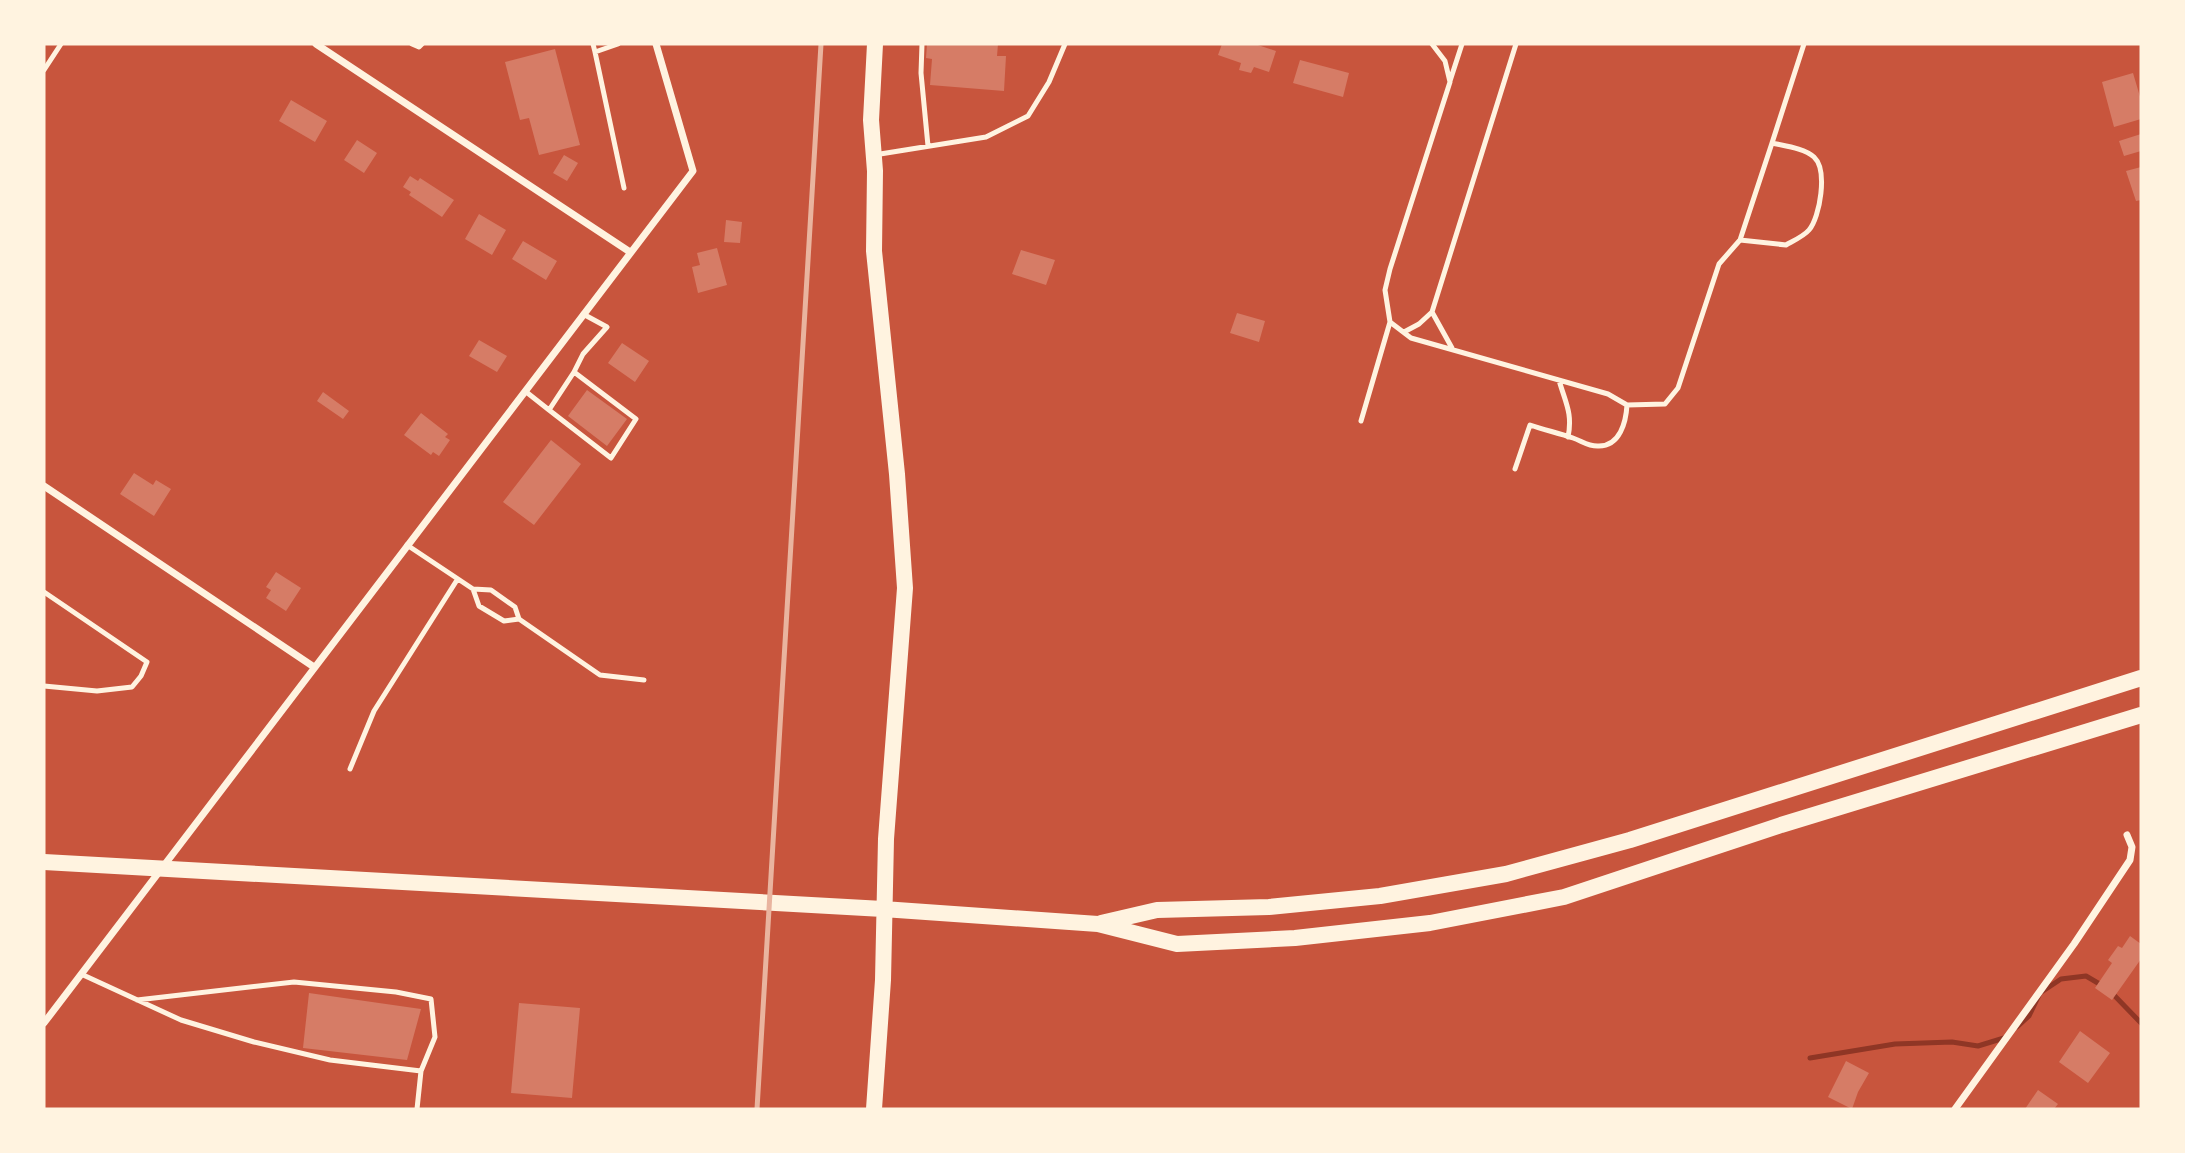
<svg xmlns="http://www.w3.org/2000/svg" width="2185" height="1153" viewBox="0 0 2185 1153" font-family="Commissioner,sans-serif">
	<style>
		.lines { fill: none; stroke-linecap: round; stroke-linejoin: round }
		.stream { stroke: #8f3625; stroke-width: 5 }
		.building { fill: #d67c66 }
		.service { stroke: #fff3e0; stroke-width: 5 }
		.minor { stroke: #fff3e0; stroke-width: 7 }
		.primary { stroke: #fff3e0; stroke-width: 16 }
		.rail { stroke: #e9b49f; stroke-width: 5 }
	</style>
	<rect width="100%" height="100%" fill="#c8553d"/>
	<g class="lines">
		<path class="stream" d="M2111,992L2141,1023
			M2017,1027L2029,1016L2040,993L2061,979L2086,976L2103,986
			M1810,1058L1895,1044L1952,1042L1978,1046L2004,1038"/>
	</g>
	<path class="building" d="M927,44H998L997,56H1006L1004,91L930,85L932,59L926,58Z
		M1222,44H1255L1276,51L1269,72L1254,67L1251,73L1239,70L1241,63L1218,55Z
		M555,49L580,145L539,155L529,118L520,120L505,62Z
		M1300,60L1349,73L1343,97L1293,83Z
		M2133,73L2141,100V119L2114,127L2102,82Z
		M291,100L327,121L315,142L279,121Z
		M2141,134V151L2124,156L2119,141Z
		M357,140L377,153L364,173L344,160Z
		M564,155L578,163L567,181L553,173Z
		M2141,167V200L2136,201L2126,171Z
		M410,176L418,181L420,178L454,200L442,217L409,195L411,192L403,187Z
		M479,214L506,230L492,255L465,239Z
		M726,220L742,222L740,243L724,242Z
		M523,241L557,261L546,280L512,259Z
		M717,248L727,285L698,293L692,267L700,265L697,253Z
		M1021,250L1055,260L1046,285L1012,274Z
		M1237,313L1265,321L1259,342L1230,333Z
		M479,340L507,356L497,372L469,356Z
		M622,343L649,361L635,382L608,363Z
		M587,390L627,419L607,446L568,416Z
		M323,392L349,411L343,419L317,401Z
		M421,413L448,434L445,437L450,440L439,456L433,452L431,455L404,435Z
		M551,440L581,464L534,525L503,502Z
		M134,473L153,485L156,480L171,489L154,516L120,494Z
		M276,572L301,588L286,611L266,598L271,590L266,587Z
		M2130,936L2141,944V959L2112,1000L2095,988L2112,963L2108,960L2118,946L2122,948Z
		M309,993L421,1009L407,1060L303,1048Z
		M519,1003L580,1008L572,1098L511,1093Z
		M2080,1031L2110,1053L2088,1083L2059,1062Z
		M1846,1061L1869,1073L1858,1092L1852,1109L1828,1097Z
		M2038,1090L2058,1104L2054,1109H2025Z"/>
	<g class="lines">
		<path class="service" d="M412,44L419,47L422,44
			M593,44L595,52L618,44
			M922,44L921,73L928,146
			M595,52L624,188
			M44,70L61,44
			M1450,81L1462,44
			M874,155L986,137L1028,116L1049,82L1065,44
			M1740,240L1772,143
			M1432,312L1452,348
			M1390,322L1411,338L1608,394L1627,405C1626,422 1620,446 1599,446C1589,447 1582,441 1573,438C1559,433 1544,430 1530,425L1515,469
			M1404,332L1419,324L1432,312L1516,44
			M574,372L583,354L607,327L583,314
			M1559,380C1565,402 1573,413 1568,437
			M525,391L549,410L574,372L636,419L611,458L549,410
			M1627,405L1665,404L1678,388L1719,264L1740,240L1786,245C1793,241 1804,236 1809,230C1820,217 1828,170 1814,157C1804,148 1785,146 1772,143L1804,44
			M1361,421L1390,322L1385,290L1390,269L1450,82L1445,61L1432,44
			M407,545L473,589L491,590L515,607L519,619L600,675L644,680
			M473,589L479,606L504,621L519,619
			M44,592L147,662L141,676L132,687L97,691L44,686
			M350,769L374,711L457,580
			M81,974L181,1020L254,1042L330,1060L421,1071L417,1109
			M137,1000L294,982L396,992L431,999L435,1037L421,1071"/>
		<path class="minor" d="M316,44L630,252
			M44,486L314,667
			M44,1023L693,171L656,44
			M1955,1109L2074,944L2130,860L2132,847L2127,835"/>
		<path class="primary" d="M44,862L883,909L1098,924L1177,944L1295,938L1430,923L1564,897L1781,825L2141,715
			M1101,923L1157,910L1269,907L1380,896L1506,874L1630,840L2141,678
			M874,1109L883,980L886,839L905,588L897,474L874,251L875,171L871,120L875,44"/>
		<path class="rail" d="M757,1109L821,44"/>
	</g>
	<rect width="2185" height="1153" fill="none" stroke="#fff3e0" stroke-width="91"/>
</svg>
